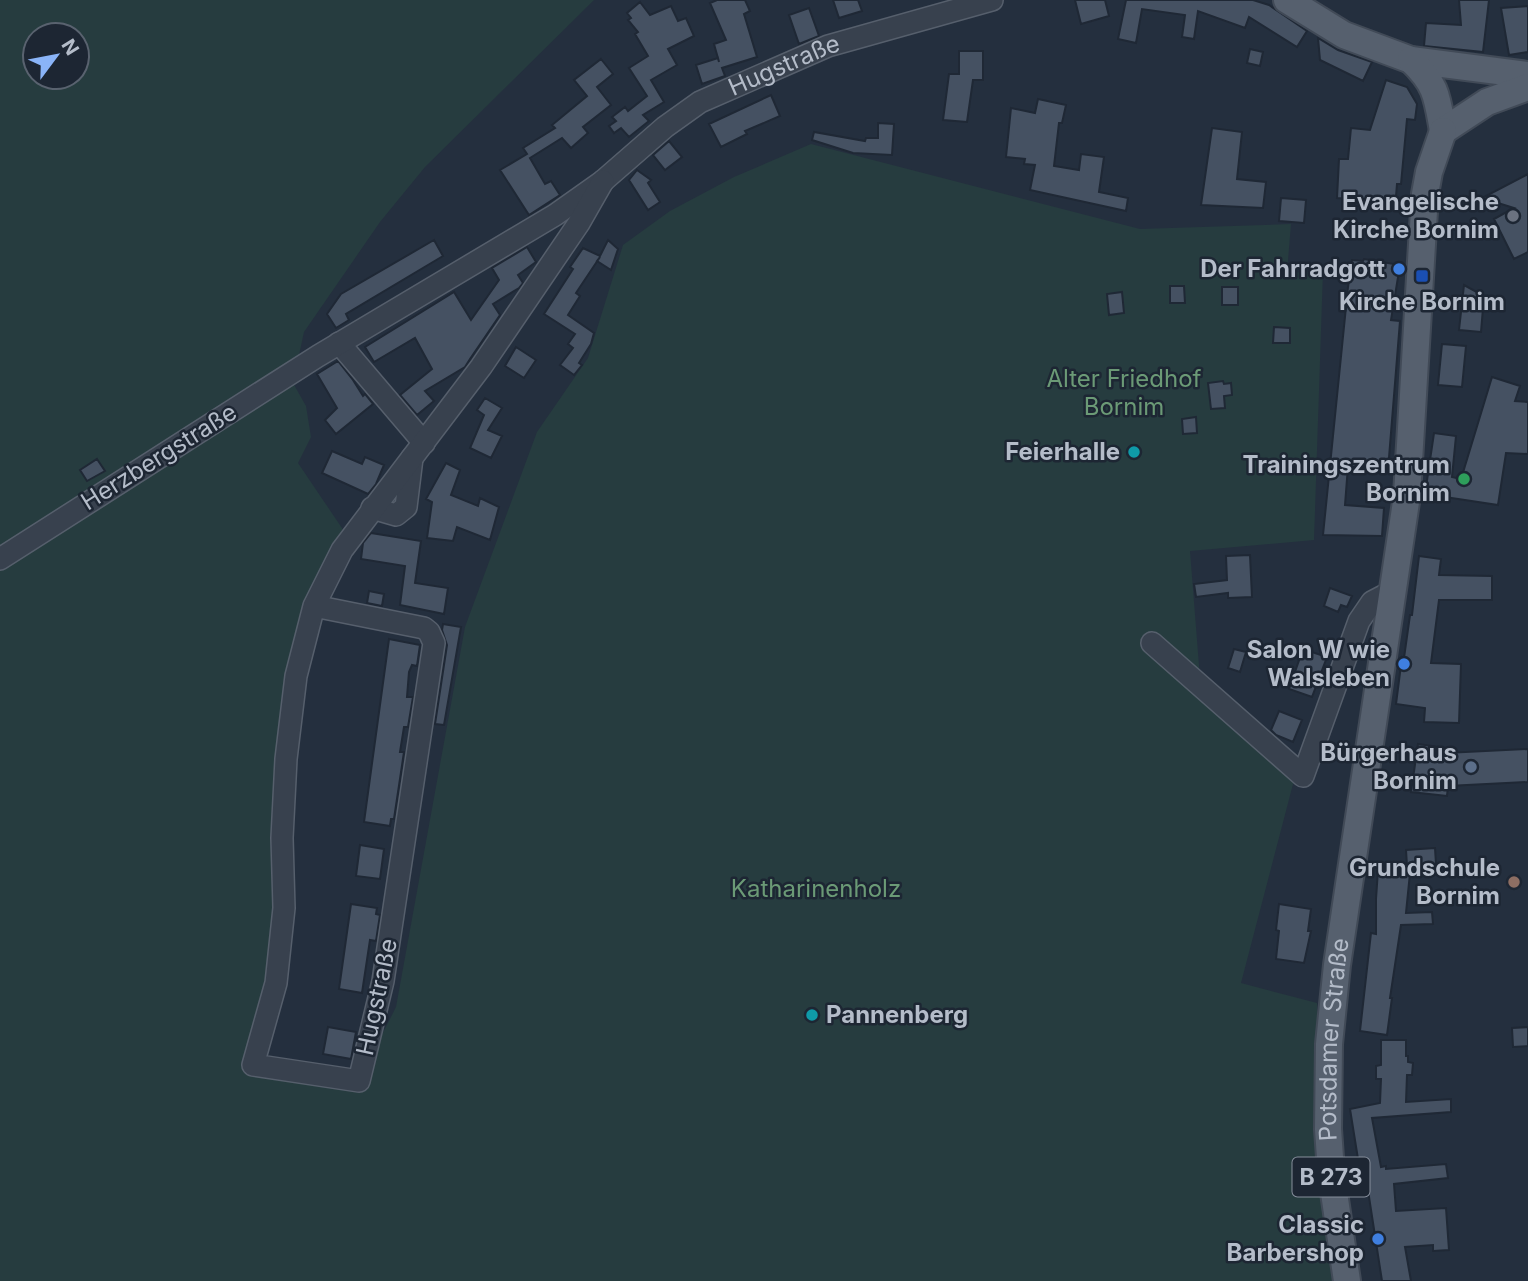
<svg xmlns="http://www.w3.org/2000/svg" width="1528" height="1281" viewBox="0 0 1528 1281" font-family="Inter,sans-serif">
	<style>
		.green { fill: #263c3f; fill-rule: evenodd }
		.building { fill: #455162; stroke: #1f2835; stroke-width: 2 }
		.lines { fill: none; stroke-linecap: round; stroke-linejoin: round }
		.minor-casing { stroke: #565f6c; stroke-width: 24 }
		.major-casing { stroke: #414a57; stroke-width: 30 }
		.minor { stroke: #38414e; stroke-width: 21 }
		.major { stroke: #56606e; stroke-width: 26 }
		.worship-dot { fill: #6b7280; stroke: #1d2633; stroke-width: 2.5 }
		.shop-dot { fill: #3f7fe0; stroke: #1d2633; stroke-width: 2.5 }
		.transit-dot { fill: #1a4fb4; stroke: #1d2633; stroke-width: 2.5 }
		.culture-dot { fill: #0f9aa8; stroke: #1d2633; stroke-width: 2.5 }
		.leisure-dot { fill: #2e9e5b; stroke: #1d2633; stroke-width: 2.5 }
		.service-dot { fill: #5c6f8a; stroke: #1d2633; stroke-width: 2.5 }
		.education-dot { fill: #8d6e63; stroke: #1d2633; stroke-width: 2.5 }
		.labels { text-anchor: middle; stroke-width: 5; stroke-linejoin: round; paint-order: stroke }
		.shield { fill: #1d2633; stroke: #878f9c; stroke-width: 2 }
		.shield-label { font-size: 23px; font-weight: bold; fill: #b4bcc9 }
		.street-label { font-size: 24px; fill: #b4bcc9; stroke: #1d2633 }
		.poi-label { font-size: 24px; font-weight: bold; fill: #b4bcc9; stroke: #1d2633; text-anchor: end }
		.park-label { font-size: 24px; fill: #6b9a76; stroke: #1d2633 }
	</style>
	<rect width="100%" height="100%" fill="#242f3e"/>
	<path class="green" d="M0,0H594L425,167L380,222L304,332L293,383L306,406L311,437L298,463L346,534L296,676L284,909L253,1064L359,1080L396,1007L465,627L537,432L588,358L623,245L670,211L734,177L811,144L1140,229L1291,224L1287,273L1323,271L1314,540L1190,551L1200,678L1298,765L1241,983L1317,1003L1320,1174L1338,1281H0ZM35,35H77V77H35Z"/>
	<path class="building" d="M717,0H745L750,11L744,14L757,57L722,68L725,76L702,84L696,65L718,58L719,62L714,44L726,40L710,3Z
		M833,0H858L862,11L839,18Z
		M1075,0H1105L1109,16L1081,24Z
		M1126,0H1253L1269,5L1307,31L1297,47L1249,17L1245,28L1198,11L1194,39L1182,37L1185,15L1142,9L1136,43L1118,39Z
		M1459,0H1489L1483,52L1424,46L1426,23L1461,25Z
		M640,2L650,15L671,6L678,21L686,18L694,36L668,49L677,65L651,80L664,102L643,115L649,121L629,137L621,128L614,133L609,126L616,121L612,117L625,107L628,111L647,96L629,68L648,56L635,34L638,32L628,20L631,18L627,13Z
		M1528,6V52L1509,55L1501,8Z
		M809,8L819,36L799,44L789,15Z
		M1318,38L1338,50L1372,62L1363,81L1320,60Z
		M1250,49L1263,52L1260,66L1247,63Z
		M959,51H983V80H973L967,122L943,120L949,74H959Z
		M601,59L613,74L597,87L611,105L583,127L588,133L571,148L562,138L530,158L545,184L551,181L560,195L529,215L500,170L527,154L523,148L555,128L552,125L587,96L574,80Z
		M1386,80L1407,87L1417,104L1415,120L1407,119L1401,184H1397L1395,209L1371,207L1372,200L1337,198L1339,159H1348L1351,128L1370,130Z
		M771,95L780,116L745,131L747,134L721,147L709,124Z
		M1038,99L1066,105L1062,123H1059L1054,166L1079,170L1081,154L1104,157L1099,192L1128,198L1126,211L1030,190L1035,165L1024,164L1025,159L1006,157L1011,108L1035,113Z
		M878,123L894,124L892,155L853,153L812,140L814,132L865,141L866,138H878Z
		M1212,128L1242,132L1237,179L1266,182L1263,208L1201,205Z
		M669,141L682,157L665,170L653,155Z
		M637,170L651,180L648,183L660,202L648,210L629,180Z
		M1528,174V252L1514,259L1494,219L1514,208L1482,198Z
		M1281,198L1306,200L1304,223L1279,221Z
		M434,240L443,256L346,314L349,320L336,328L327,314L341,294Z
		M608,240L618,249L611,270L597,261L600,257L576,293L580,296L568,315L594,333L591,344L579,363L582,365L574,375L560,365L573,348L568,344L575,334L544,314L573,269L570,267L583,248L600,256Z
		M527,247L536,262L518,275L523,283L519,288L493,304L500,315L470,359L465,367L425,391L434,401L417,415L400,395L432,369L415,338L374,362L365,347L454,292L471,320L499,280L492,268Z
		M1364,259L1400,265L1391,320L1400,321L1388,470L1348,466L1345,505L1384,508L1382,536L1323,535L1348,287L1352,260L1363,261Z
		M1464,285L1484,296L1481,332L1459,330Z
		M1170,286H1184L1185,303H1170Z
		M1222,287H1238V305H1222Z
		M1122,292L1124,313L1109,315L1107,294Z
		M1274,327L1290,328V343H1273Z
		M1442,344L1466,346L1462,387L1438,385Z
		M516,347L536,360L524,378L505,366Z
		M338,361L353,380L363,396L365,394L373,404L336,434L325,420L337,408L317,374Z
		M1492,377L1520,386L1515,401L1528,402V454L1506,453L1498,505L1425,494L1434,433L1456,436L1452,477L1461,479Z
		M1223,381L1224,384L1231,383L1232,395L1224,396L1225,408L1211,409L1208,383Z
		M485,398L502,408L488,430L502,436L491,458L470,448L484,415L477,410Z
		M1196,417L1197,433L1183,434L1182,419Z
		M332,451L362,464L365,457L384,465L376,484L368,494L322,473Z
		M97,459L105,471L87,481L80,470Z
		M446,463L460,470L451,495L478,506L480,498L499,507L490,540L457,527L453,541L427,538L432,502L426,499Z
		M371,533L421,541L415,583L448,588L444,614L400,605L405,566L361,559L363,543Z
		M1250,555L1252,597L1228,598V593L1196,597L1194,584L1227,580L1226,556Z
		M1419,556L1441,559L1439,575L1492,576V600H1439L1431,663L1461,664L1459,723L1424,722L1425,708L1396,704L1402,657L1404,658L1410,615H1412Z
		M1330,588L1352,596L1347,607L1341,605L1338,612L1324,606Z
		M369,591L384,594L382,606L367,603Z
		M443,624L461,627L444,725L435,724L447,645L442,630Z
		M389,639L420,645L417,666L412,665L409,672L407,697H413L408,727H404L400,752H404L394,819H391L390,826L364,822Z
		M1234,649L1246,652L1240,672L1228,668Z
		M1303,649L1327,657L1312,697L1289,689Z
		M1279,711L1302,720L1293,742L1276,735L1271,730Z
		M1418,744L1447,748L1446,753L1528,749V782L1448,786L1447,796L1411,792Z
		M360,845L384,849L380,879L356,876Z
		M1435,848L1436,864L1407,866L1406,850Z
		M1378,870L1410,873L1406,913L1432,912L1433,924L1401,925L1390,998H1392L1387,1035L1360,1031L1371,933L1376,934V899Z
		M351,904L377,908L376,914L380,915L376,941L370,940L362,993L339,989Z
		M1279,904L1311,909L1308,931H1311L1304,963L1276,959L1279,931L1276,930Z
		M328,1027L356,1032L351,1059L323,1054Z
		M1528,1027V1046L1513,1047L1512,1028Z
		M1381,1040H1406V1056H1408V1062L1413,1063L1412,1075H1407L1406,1102L1451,1099V1112L1372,1118L1381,1167L1386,1166V1169L1446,1164L1448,1178L1394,1184L1396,1211L1446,1208L1449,1250L1433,1251V1245L1405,1247L1411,1281H1382L1363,1158L1358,1159L1350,1109L1380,1103L1381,1079H1376V1066L1381,1065Z"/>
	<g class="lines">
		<g class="minor-casing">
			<g id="minor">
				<path d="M339,343L424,443"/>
				<path d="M372,508L396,515L406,507L412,458"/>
				<path id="s1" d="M0,559L318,356L555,215L603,181L665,127L700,102L828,46L992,0"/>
				<path d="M314,606L424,628L429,632L434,643L383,981L359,1081L253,1065L276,983L284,908L282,838L286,759L296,676L314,606L342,550L481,367L579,223L603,181"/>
				<path d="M1152,643L1303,776L1359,621L1372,602L1393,591"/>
			</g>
		</g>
		<g class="major-casing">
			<g id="major">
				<path d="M1287,0L1344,35L1411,60L1528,75"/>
				<path d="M1411,60C1437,85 1437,97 1443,131"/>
				<path d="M1443,131L1487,102L1528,87"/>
				<path id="s2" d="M1347,1281L1331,1172L1328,1129L1329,1044L1337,965L1407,495L1425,194L1429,172L1443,131"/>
			</g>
		</g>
		<use href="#minor" class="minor"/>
		<use href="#major" class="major"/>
	</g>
	<circle class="worship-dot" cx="1513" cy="216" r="7"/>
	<g class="shop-dot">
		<circle cx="1399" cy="269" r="7"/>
		<circle cx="1404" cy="664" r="7"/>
		<circle cx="1378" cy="1239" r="7"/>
	</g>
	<rect class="transit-dot" x="1415" y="269" width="14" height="14" rx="3.5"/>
	<g class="culture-dot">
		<circle cx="1134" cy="452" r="7"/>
		<circle cx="812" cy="1015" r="7"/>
	</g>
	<circle class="leisure-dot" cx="1464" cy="479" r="7"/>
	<circle class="service-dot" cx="1471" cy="767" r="7"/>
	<circle class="education-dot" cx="1514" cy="882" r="7"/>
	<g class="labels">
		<rect class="shield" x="1292.5" y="1157.5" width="77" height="39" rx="5"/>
		<g class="shield-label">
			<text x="1331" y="1185">B 273</text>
		</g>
		<g class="street-label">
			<text dy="8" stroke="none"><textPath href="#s1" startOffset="929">Hugstraße</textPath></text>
			<text transform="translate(159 457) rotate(-32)" y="8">Herzbergstraße</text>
			<text transform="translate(377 997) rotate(-78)" y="8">Hugstraße</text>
			<text dy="8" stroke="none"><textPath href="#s2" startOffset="243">Potsdamer Straße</textPath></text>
		</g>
		<g class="poi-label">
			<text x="1499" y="210">Evangelische<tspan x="1499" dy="28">Kirche Bornim</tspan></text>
			<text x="1385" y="277">Der Fahrradgott</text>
			<text x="1422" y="310" text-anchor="middle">Kirche Bornim</text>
			<text x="1120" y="460">Feierhalle</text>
			<text x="1450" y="473">Trainingszentrum<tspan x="1450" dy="28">Bornim</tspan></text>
			<text x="1390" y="658">Salon W wie<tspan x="1390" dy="28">Walsleben</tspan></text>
			<text x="1457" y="761">Bürgerhaus<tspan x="1457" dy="28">Bornim</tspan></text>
			<text x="1500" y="876">Grundschule<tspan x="1500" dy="28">Bornim</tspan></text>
			<text x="826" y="1023" text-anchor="start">Pannenberg</text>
			<text x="1364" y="1233">Classic<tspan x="1364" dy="28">Barbershop</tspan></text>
		</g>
		<g class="park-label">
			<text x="1124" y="387">Alter Friedhof<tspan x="1124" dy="28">Bornim</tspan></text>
			<text x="816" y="897">Katharinenholz</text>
		</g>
	</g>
	<g transform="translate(56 56) rotate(58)"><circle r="33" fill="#1d2633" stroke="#59626f" stroke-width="2"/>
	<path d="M0-5L12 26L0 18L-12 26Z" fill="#8ab4f8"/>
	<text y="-10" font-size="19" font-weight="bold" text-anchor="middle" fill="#b4bcc9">N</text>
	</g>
</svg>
